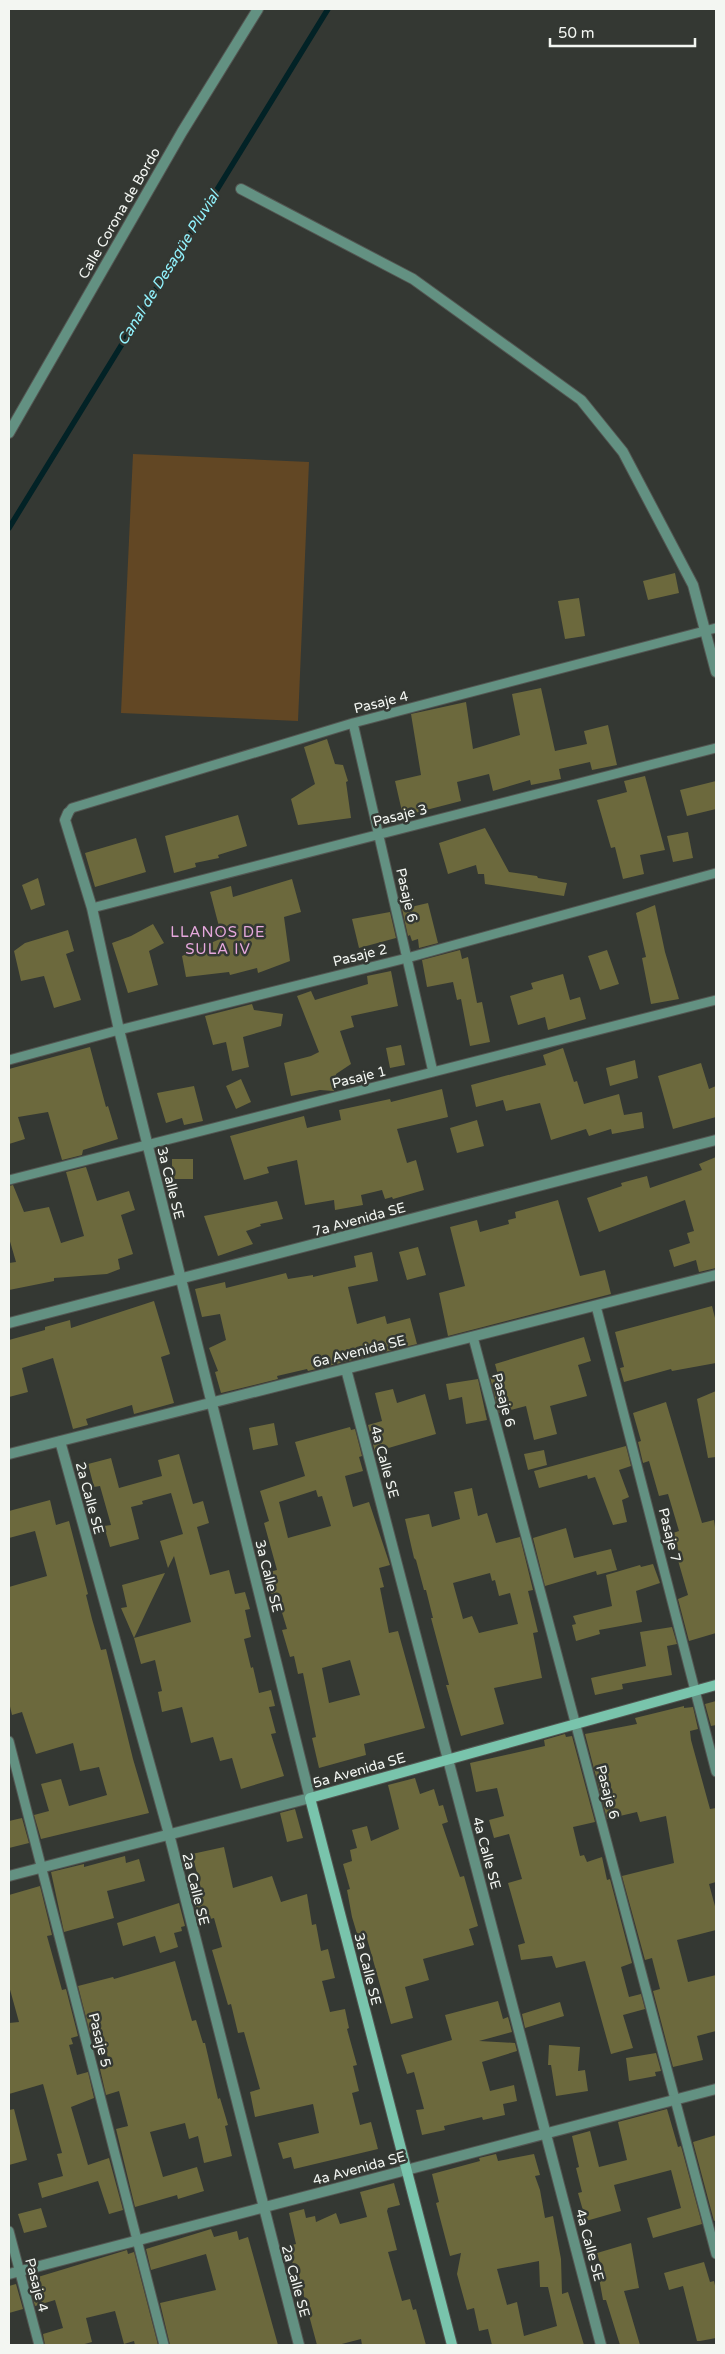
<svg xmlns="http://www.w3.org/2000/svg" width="725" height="2354" viewBox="0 0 725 2354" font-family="'Varela Round',sans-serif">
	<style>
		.green { fill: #624724 }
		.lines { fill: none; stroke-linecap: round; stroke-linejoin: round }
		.stream { stroke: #022226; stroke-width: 5.5 }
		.building { fill: #6c693d; fill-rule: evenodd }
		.lane-casing { stroke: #535652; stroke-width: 11 }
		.street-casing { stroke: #535652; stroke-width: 12 }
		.secondary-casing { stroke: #535652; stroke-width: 12 }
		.lane { stroke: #639182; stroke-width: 9 }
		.street { stroke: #639182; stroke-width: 10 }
		.secondary { stroke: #79c4ac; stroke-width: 10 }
		.labels { text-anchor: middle; stroke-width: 5; stroke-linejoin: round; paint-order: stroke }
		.street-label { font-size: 14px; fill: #f3f6f2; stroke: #343833 }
		.water-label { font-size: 15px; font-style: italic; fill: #92f3fe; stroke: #343833 }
		.neighbourhood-label { font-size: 15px; letter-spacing: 1px; fill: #e6a8dd; stroke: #343833 }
	</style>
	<rect width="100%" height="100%" fill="#343833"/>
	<path class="green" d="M133,454L309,462L298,721L121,713Z"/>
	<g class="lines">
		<path class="stream" d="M9,528L328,9"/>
	</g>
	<path class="building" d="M675,573L679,593L648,600L643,581Z
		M579,598L585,636L565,639L558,601Z
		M541,688L555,751L587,744L584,731L608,725L617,765L592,770L590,762L559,769L561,779L531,785L530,780L493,791L489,774L457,782L461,801L403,816L395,781L421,775L411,714L466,702L473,749L520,735L512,694Z
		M327,739L335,764L343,765L348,781L346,782L351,818L298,825L291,799L315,784L304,747Z
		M645,776L665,850L640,855L644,874L623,879L615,847L611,848L597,800L627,792L624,781Z
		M716,781V809L687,816L680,790Z
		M238,815L247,846L218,855L219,858L195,863L196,867L174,873L165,836Z
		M485,828L509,872L537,876L538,878L567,883L564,896L485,884L484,874H478L476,865L448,874L439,843Z
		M688,832L693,858L673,862L667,836Z
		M136,838L146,872L95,887L85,853Z
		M38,878L45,905L31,910L22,885Z
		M292,879L301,912L284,917L290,961L258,973L257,968L230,975L229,972L186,977L182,956L222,938L210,892L231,886L233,897Z
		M428,903L438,943L419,948L418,939L412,941L410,935L408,936L402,909Z
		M655,905L665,952L679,999L651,1004L642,958L646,957L636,913Z
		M390,912L396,938L359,948L352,919Z
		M153,924L164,943L149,951L158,985L128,993L112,943L131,936Z
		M68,930L74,951L66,954L81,1000L54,1008L44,976L21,981L14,951L25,943Z
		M460,950L462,959L468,957L477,1003L482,1002L490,1042L470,1046L461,999L457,1000L453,982L427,987L422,960Z
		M607,950L619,984L600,990L588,956Z
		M391,971L398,1006L351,1016L354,1027L340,1031L351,1064L336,1074L334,1091L320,1090L291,1096L284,1063L311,1056L319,1052L297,996L311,991L315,1000L368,984L367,976Z
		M563,974L570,1000L580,997L586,1019L548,1030L545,1017L518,1025L510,996L533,989L531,983Z
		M252,1004L254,1010L283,1014L281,1026L243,1037L249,1067L232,1071L226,1042L213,1045L205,1016Z
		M401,1045L405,1065L390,1068L386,1048Z
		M90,1047L106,1107L108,1106L118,1139L83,1150L82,1155L62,1160L48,1112L18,1117L25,1139L9,1144V1069Z
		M563,1048L574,1082L577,1081L584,1104L619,1094L624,1115L642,1112L644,1128L612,1134L611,1129L589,1136L586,1129L551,1140L540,1103L506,1111L503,1100L476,1107L471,1085L546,1065L543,1055Z
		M635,1060L638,1078L610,1086L606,1068Z
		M701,1063L709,1089L716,1086V1117L673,1129L658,1076Z
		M241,1079L251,1102L236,1109L226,1086Z
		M194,1086L203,1121L184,1125L182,1118L166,1123L157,1093Z
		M442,1089L448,1117L397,1129L407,1163L416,1160L424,1190L393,1199L392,1197L385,1199L382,1190L361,1195L363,1205L335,1210L334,1200L305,1205L297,1160L267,1167L269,1173L244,1180L230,1136L304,1116L307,1128L341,1120L339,1110L390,1099L391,1102Z
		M477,1120L484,1146L457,1153L450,1128Z
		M716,1157V1268L699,1272L696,1260L674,1267L669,1250L690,1243L687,1233L694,1231L685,1200L599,1232L587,1198L622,1186L621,1183L647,1176L650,1188L702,1170L699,1164Z
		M172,1159H193V1179H172Z
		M86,1167L97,1201L129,1191L135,1210L121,1215L133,1254L118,1259L120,1269L107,1274L54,1278V1281L9,1290V1263L16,1262L9,1238V1186L13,1185L24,1212L49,1207L61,1243L84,1236L66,1172Z
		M558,1200L580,1276L605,1270L611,1294L448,1336L439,1293L465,1286L450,1227L477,1220L480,1232L509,1224L508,1220L516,1218L515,1212Z
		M277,1201L283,1219L260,1224L261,1226L246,1231L253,1244L218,1256L204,1216Z
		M418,1247L426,1275L407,1280L399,1252Z
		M372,1252L378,1281L348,1287L357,1324L385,1316L387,1324L410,1318L417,1344L308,1371L307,1369L277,1376L278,1379L221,1393L215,1372L218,1371L209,1348L226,1340L220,1314L202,1317L195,1289L225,1282L226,1288L286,1273L288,1279L313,1275V1277L356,1267L354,1256Z
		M154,1301L170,1354L161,1357L174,1403L134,1414L132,1405L86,1419L88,1425L73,1429L53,1358L22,1368L28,1392L9,1397V1340L45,1330V1327L70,1320L71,1328Z
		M712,1306L716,1322V1363L672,1371L671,1369L624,1382L620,1368L624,1367L615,1332Z
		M584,1337L591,1361L578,1365L587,1396L550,1406L557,1434L534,1440L526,1406L499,1413L490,1377L498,1375L495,1364Z
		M478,1379L487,1420L466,1424L462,1397L449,1400L446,1384Z
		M393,1389L397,1403L425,1394L436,1434L375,1452L368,1425L382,1421L375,1393Z
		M716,1391V1457L708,1458L697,1399Z
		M666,1402L702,1523L714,1520L716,1535V1633L689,1641L678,1599L688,1595L677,1557L680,1556L673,1533L679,1531L668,1494L659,1496L649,1461L643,1463L638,1442L641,1441L633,1413Z
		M274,1423L278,1445L253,1450L249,1428Z
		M350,1427L351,1430L355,1429L362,1456L359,1457L363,1471L345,1476L353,1507L369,1502L390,1565L379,1568L384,1587L380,1588L389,1633L398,1631L425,1728L364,1744L366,1755L319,1768L312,1738L316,1737L303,1673L298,1674L294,1656L290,1657L282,1630L287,1629L276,1593L271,1594L265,1573L277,1570L264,1523L269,1521L260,1491L305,1476L295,1442ZM316,1490L318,1497L322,1496L331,1526L288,1538L279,1502ZM350,1660L360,1695L329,1703L322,1668Z
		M626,1446L631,1466L619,1470L629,1497L622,1500L627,1522L613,1525L595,1477L588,1479L587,1475L539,1488L534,1471Z
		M544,1450L547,1465L528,1470L524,1454Z
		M179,1454L193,1504L203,1501L209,1523L197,1527L210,1575L229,1570L235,1594L245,1592L250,1609L245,1610L251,1637L244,1639L251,1668L253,1667L259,1693L271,1690L275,1706L269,1707L276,1733L271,1734L284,1776L241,1789L232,1758L220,1761L213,1737L191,1743L182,1707L162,1712L158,1692L162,1691L155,1660L141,1664L134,1638L191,1622L174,1556L168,1568L160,1541L183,1534L171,1493L142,1501L143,1504L131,1507L139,1539L110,1547L104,1526L111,1525L100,1486L94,1487L88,1464L111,1458L119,1488L162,1476L158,1460Z
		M472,1488L478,1516L487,1513L496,1543L520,1537L533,1590L528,1591L538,1632L533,1633L542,1678L494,1688L504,1724L461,1736L446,1685H449L431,1618H433L426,1590H424L416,1560L414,1558L405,1519L429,1514L432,1527L460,1519L454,1492ZM490,1573L492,1581L495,1580L499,1596L510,1593L518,1624L479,1633L472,1616L463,1619L453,1583Z
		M50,1500L56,1525L69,1521L88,1594L86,1595L92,1619L101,1650L106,1649L133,1759L149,1813L41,1839L34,1815L49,1811L41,1784L61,1779L69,1806L107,1795L99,1767L80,1771L73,1743L36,1754L22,1712L12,1715L9,1702V1587L47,1576L35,1531L9,1538V1511Z
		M566,1528L574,1558L611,1549L617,1570L597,1575L596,1571L545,1586L533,1538Z
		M653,1564L660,1583L636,1591L642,1622L599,1630L600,1634L576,1641L572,1625L576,1624L573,1616L612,1606L606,1575L640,1565L641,1567Z
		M165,1573L149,1606L134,1638L121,1608L127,1607L122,1585Z
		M672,1627L677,1644L667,1646L672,1675L622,1684L623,1689L595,1695L591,1678L646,1666L640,1632Z
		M716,1701V1725L711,1726L705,1704Z
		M684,1706V1708L693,1707L698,1729L690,1731L691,1740L710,1809L716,1808V1882L709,1884L716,1910V1930L677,1940L688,1982L716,1975V2031L697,2036L703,2060L673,2067L653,1991L660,1989L652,1958L645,1960L622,1876L674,1863L666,1816L640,1822L637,1812L607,1819L585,1734L637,1724L635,1718Z
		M565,1734L566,1737L572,1736L595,1822L573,1827L580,1856L584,1855L587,1862L602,1857L607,1880L610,1879L632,1963L621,1967L629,1997L641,1994L645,2009L623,2015L633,2048L611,2054L585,1961L556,1968L552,1956L521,1960L518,1945L525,1943L508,1883L522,1879L509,1834L494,1838L489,1820L504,1816L497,1788L476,1792L470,1763L545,1746L544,1740Z
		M415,1778L420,1794L434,1789L439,1806L443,1805L448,1822L442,1824L460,1877L464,1876L478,1926L469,1929L474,1945L423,1959L429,1980L405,1987L413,2018L391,2024L366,1935L358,1937L352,1917L347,1890L350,1889L343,1864L352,1861L350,1850L357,1848L352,1830L367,1826L371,1841L399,1829L388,1785Z
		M295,1809L303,1838L287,1842L280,1813Z
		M22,1818L29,1843L9,1848V1821Z
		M224,1847L233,1888L272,1876L281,1902L307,1894L312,1925L316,1924L321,1951L328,1949L335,1978L322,1981L330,2012L345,2009L349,2028L347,2029L357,2065L353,2066L359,2091L352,2093L360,2125L371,2122L378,2149L294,2169L291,2157L283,2159L278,2143L319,2133L313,2104L255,2117L250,2092L260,2089L244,2032L238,2033L231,2004L228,2005L219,1974L212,1950L222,1947L214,1918L199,1922L193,1899L203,1896L192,1854Z
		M125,1856L126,1863L139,1859L145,1881L107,1891L114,1918L64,1932L51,1872L84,1864V1867Z
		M40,1886L52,1935L47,1936L62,1990L66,1989L78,2036L71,2038L73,2044L69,2045L77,2075L88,2072L94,2098L71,2107L88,2165L109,2158L123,2210L109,2214L98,2181L42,2198L38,2183L63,2176L57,2154L62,2153L43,2084L9,2094V2023L19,2022L9,1986V1895Z
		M179,1903L185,1926L181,1927L182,1931L174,1933L178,1947L160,1953L155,1936L123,1946L117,1923Z
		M175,1961L192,2021L196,2020L203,2043H205L218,2099L220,2098L228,2125L225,2126L232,2156L204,2163L198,2136L189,2139L185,2123L150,2132L163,2177L197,2167L204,2191L178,2199L177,2195L135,2207L116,2129L128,2126L119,2091L106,2095L100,2069L110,2066L101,2030L90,2033L78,1986L113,1977L114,1979Z
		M498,2001L503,2019L508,2017L512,2032L479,2041L515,2043L517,2051L482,2062L490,2091L514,2085L517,2101L503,2104L505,2115L483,2120L482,2117L444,2126L445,2130L422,2135L416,2110L424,2109L414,2072L407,2074L401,2055L452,2040L445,2015Z
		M560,2002L564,2016L525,2028L522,2014Z
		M549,2045L580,2047L578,2071L585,2070L588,2091L556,2096L551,2065H548Z
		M656,2053L661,2071L655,2072L656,2076L629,2081L626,2058Z
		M14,2109L27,2160L9,2165V2110Z
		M667,2109L678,2147L681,2146L702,2224L653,2238L647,2218L681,2208L671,2170L614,2185L621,2211L586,2221L578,2193L582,2192L576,2168L579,2167L572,2136L590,2131L599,2167L627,2160L618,2122Z
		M716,2135V2220L714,2221L693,2142Z
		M496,2154L498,2161L534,2154L540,2175L535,2176L540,2190L545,2218L553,2216L561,2259L562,2294L568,2292L584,2345H492L488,2329L479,2331L474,2308L467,2310L457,2274L461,2253L450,2256L436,2203L439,2202L432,2174L480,2161L479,2158ZM539,2261L540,2287H548L557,2326L524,2336L517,2302L507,2305L497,2269Z
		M394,2183L400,2205L388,2208L387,2211L397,2250L388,2252L402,2301L410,2299L413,2310L416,2309L426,2345H362L361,2339L338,2345H317L303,2293L301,2294L288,2246L296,2244L289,2213L304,2209L306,2218L315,2216L316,2222L336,2213L340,2224L367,2217L360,2192Z
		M41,2208L47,2227L24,2233L18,2214Z
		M211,2229L214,2237L237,2231L239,2240L248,2237L278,2345H170L160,2303L216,2290L206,2254L151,2270L146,2249Z
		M631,2243L639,2288L624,2291L640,2345H620L606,2300H603L599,2278L604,2277L597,2253Z
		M127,2250L128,2254L134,2252L158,2345H135L134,2341L124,2344L115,2311L86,2318L92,2342L81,2345H45L43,2334L63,2328L55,2300L35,2306L28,2280Z
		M704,2262L710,2282L714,2281L716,2290V2338L700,2341H697L683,2286L669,2290L664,2273Z
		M16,2284L23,2309L9,2313V2286Z"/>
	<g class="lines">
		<g class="lane-casing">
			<path id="lane" d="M353,723L433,1072
				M68,813L72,808L353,723L716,628
				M92,908L716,748
				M9,1060L119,1030L407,958L716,873
				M9,1180L716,1000
				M596,1306L716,1772
				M473,1337L716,2254
				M9,1741L164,2345
				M9,2231L39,2345"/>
		</g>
		<g class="street-casing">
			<path id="street" d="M241,189L413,279L581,400L623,452L693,585L716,672
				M9,433L182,132L258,9
				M9,1323L716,1140
				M346,1369L601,2345
				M60,1441L169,1834L299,2345
				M9,1454L716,1275
				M9,1876L310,1798L119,1030L92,908L65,820L68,813
				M9,2274L716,2089"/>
		</g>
		<g class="secondary-casing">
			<path id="secondary" d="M452,2345L310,1798L716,1685"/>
		</g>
		<use href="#lane" class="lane"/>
		<use href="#street" class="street"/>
		<use href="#secondary" class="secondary"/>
	</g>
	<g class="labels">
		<g class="street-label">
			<text transform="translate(119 213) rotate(-60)" y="5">Calle Corona de Bordo</text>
			<text transform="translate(381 702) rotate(-14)" y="5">Pasaje 4</text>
			<text transform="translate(400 815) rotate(-14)" y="5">Pasaje 3</text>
			<text transform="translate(407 895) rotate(77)" y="5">Pasaje 6</text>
			<text transform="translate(360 955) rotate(-14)" y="5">Pasaje 2</text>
			<text transform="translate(359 1077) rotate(-14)" y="5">Pasaje 1</text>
			<text transform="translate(171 1183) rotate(76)" y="5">3a Calle SE</text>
			<text transform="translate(359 1219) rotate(-15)" y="5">7a Avenida SE</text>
			<text transform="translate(359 1351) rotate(-14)" y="5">6a Avenida SE</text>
			<text transform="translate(504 1400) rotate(75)" y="5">Pasaje 6</text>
			<text transform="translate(385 1462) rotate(75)" y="5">4a Calle SE</text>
			<text transform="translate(90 1498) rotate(75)" y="5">2a Calle SE</text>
			<text transform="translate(670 1535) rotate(76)" y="5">Pasaje 7</text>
			<text transform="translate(269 1576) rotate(76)" y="5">3a Calle SE</text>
			<text transform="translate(359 1770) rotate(-16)" y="5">5a Avenida SE</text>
			<text transform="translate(608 1792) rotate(75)" y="5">Pasaje 6</text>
			<text transform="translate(487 1853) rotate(75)" y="5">4a Calle SE</text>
			<text transform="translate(196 1889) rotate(76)" y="5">2a Calle SE</text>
			<text transform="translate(368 1969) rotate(76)" y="5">3a Calle SE</text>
			<text transform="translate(100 2040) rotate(76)" y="5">Pasaje 5</text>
			<text transform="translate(359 2168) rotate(-15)" y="5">4a Avenida SE</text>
			<text transform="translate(590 2245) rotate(75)" y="5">4a Calle SE</text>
			<text transform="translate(296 2281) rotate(75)" y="5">2a Calle SE</text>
			<text transform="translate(37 2285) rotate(75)" y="5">Pasaje 4</text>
		</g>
		<g class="water-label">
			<text transform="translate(168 268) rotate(-58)" y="5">Canal de Desagüe Pluvial</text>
		</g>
		<g class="neighbourhood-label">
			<text x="218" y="937">LLANOS DE<tspan x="218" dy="17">SULA IV</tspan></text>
		</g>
	</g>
	<rect width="725" height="2354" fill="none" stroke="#f3f6f2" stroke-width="20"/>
	<path d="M550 38v8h145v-8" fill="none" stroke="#f3f6f2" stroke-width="2.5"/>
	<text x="558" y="38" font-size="15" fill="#f3f6f2" stroke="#343833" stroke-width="4" paint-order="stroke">50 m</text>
</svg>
